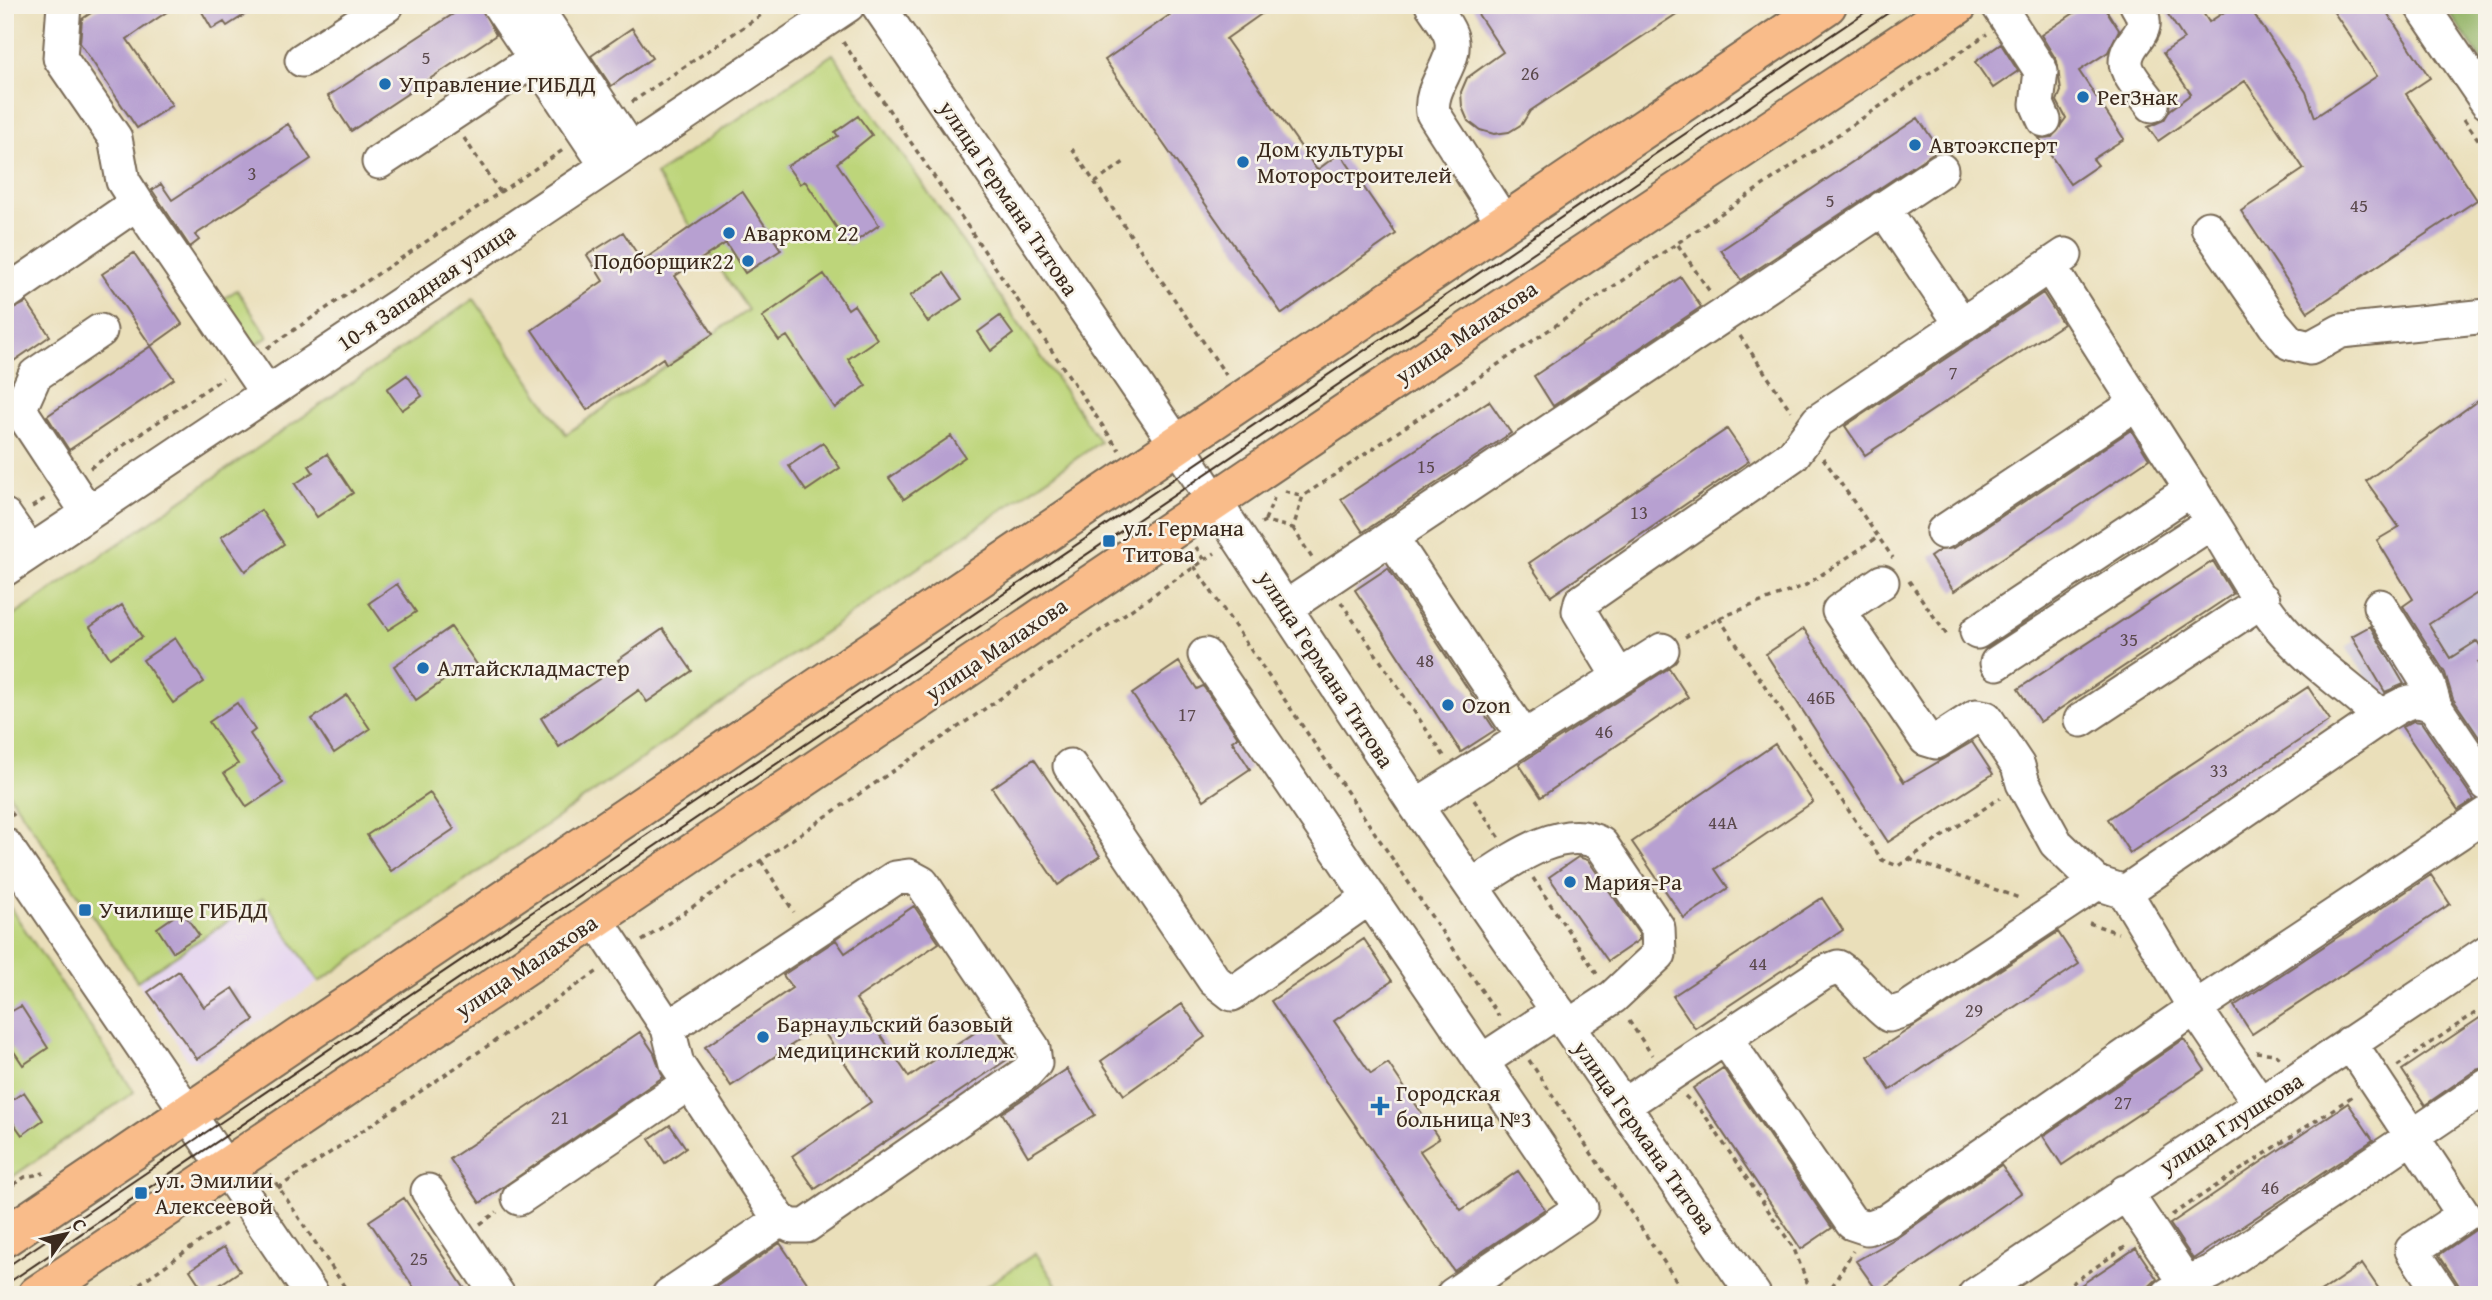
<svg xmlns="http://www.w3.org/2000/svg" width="2492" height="1300" viewBox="0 0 2492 1300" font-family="'Gentium Book Plus',serif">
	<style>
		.built { fill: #e4d3f1 }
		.industrial { fill: #c6c0d9 }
		.green { fill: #bdd57a; stroke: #7c804c; stroke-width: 2 }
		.forest { fill: #96b66a; stroke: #687044; stroke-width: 2 }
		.building { fill: #b7a0d1 }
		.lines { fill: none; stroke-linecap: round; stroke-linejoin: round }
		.minor-casing { stroke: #786955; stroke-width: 37 }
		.major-casing { stroke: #786955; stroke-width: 42 }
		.path { stroke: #786955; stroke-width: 3.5; stroke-dasharray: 5 5; stroke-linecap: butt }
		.minor { stroke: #fff; stroke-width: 33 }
		.major { stroke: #f9bc8a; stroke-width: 38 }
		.tram { stroke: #3b2a1e; stroke-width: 2 }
		.poi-dot { fill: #1f6fb2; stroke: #f7f3e8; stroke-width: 2.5 }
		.labels { text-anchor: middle; stroke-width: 5; stroke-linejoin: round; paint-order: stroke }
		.number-label { font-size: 19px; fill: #5a484b }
		.poi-label { font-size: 23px; fill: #3b2a1e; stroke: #f7f3e8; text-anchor: start }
		.street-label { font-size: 23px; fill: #3b2a1e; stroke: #f7f3e8 }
	</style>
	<rect width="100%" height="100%" fill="#f7f3e8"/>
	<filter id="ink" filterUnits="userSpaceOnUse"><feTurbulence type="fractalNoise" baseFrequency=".0143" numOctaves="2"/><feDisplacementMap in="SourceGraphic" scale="14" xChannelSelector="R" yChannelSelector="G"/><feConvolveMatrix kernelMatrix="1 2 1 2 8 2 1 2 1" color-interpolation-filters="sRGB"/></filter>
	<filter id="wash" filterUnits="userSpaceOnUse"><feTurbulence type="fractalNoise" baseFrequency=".00686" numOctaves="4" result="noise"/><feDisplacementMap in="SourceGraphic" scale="28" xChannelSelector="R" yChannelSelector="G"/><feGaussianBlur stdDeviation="1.57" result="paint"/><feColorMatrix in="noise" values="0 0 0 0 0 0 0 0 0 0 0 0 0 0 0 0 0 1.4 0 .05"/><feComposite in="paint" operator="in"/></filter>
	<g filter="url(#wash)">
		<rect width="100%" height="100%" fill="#eadfba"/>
		<path class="built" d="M263,898L319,982L200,1060H188L137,981Z"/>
		<path class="industrial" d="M2487,551V827L2474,835L2346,647Z"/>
		<path class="green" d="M833,54L1100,442L319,982L263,898L137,981L5,788V622L474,299L566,434L748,310L656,175Z
			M237,290L268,337L251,348L220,301Z
			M5,900L134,1092L5,1182Z
			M1036,1253L1063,1295H977L976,1293Z"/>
		<path class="forest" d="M2444,5H2487V68Z"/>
		<g id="blocks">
			<path class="building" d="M103,5H177L127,39L172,105L137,128L80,43L82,19Z
				M198,5H260L227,26L224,22L212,29Z
				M467,5H480L496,35L351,131L328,96Z
				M1184,5H1274L1226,39L1317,170L1340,153L1396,234L1282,314L1105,60Z
				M1472,5H1690L1530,111L1522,124L1509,132L1494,134L1480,130L1468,121L1462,107L1461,92L1467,78L1503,52Z
				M2086,5H2103L2119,30L2108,52L2079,71L2124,139L2093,159L2098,165L2070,184L2039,138L2052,137L2066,118L2057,101L2061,91L2057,61L2041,35Z
				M2162,5H2198L2209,22L2235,5H2248L2306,92L2315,117L2377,76L2329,5H2382L2430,78L2406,94L2477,200L2308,312L2241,211L2304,169L2245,81L2158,141L2148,127L2164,120L2170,110L2191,94L2163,53L2184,39Z
				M632,28L652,58L611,86L591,56Z
				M2001,44L2018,71L1993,88L1975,62Z
				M858,116L872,135L837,163L879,225L849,246L805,181L800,184L787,166L838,136L835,132Z
				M1918,118L1939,149L1741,280L1721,250Z
				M288,124L311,159L195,235L199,240L190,247L152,190L161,184L172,200Z
				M742,191L781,250L745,273L726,243L675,276L713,334L666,364L663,358L587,410L532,330L603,281L587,255L623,232L642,261Z
				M134,253L182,324L151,346L102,274Z
				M944,273L962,299L928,322L910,296Z
				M824,274L848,309L854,305L877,339L848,359L866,386L835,408L787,336L779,341L762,317Z
				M1681,277L1701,307L1553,406L1534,376Z
				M2043,293L2063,324L1865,455L1845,426Z
				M27,302L50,336L5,367V313Z
				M1000,316L1013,334L991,351L978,332Z
				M151,346L174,379L69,450L47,416Z
				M407,375L422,396L402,410L387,389Z
				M2487,394V587L2429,624L2450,658L2477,641L2487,656L2478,662L2487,676V749L2453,699L2445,673L2403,606L2413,599L2377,540L2399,527L2366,481Z
				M1489,401L1511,433L1363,532L1341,499Z
				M1727,429L1749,461L1551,596L1529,563Z
				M2131,430L2149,459L1954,591L1930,557L1940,550L1954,548Z
				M951,436L965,457L904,499L889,478Z
				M823,443L840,468L806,491L789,466Z
				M327,454L353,493L317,517L295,484L313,472L309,466Z
				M261,510L284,544L245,571L221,537Z
				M2213,561L2233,594L2040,722L2018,689Z
				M1388,568L1495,730L1461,752L1355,590Z
				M397,584L416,612L388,630L369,603Z
				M122,605L142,637L110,658L90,627Z
				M2370,626L2404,684L2385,692L2352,636Z
				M451,627L478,666L460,678L456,672L416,700L394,666Z
				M663,629L692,671L647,702L639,690L559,747L541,718L621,664L618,660Z
				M1804,629L1904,782L1972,742L1993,774L1888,842L1766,654Z
				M175,638L204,682L173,703L143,660Z
				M1179,662L1197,689L1203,686L1238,737L1232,741L1250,769L1204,800L1132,694Z
				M1669,668L1688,697L1541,797L1519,764Z
				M2308,687L2330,720L2130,853L2108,819Z
				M347,695L370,729L334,753L312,719Z
				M237,703L255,730L250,734L283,783L247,807L224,773L238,764L209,722Z
				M2413,721L2421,722L2474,800L2458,810L2402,727Z
				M1775,744L1813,802L1715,869L1728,888L1684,918L1632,842Z
				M1034,759L1100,856L1058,885L992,788Z
				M430,793L454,829L391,871L367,835Z
				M1578,857L1588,860L1639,934V940L1608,961L1549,877Z
				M2431,875L2450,904L2252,1034L2234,1006Z
				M1822,898L1843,930L1695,1028L1673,996Z
				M914,906L939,943L856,999L909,1077L992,1021L1014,1055L815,1189L792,1156L871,1102L820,1026L731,1086L705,1047L792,988L783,975L836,940L845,953Z
				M182,911L199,935L173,952L157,928Z
				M2058,932L2079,964L1890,1090L1868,1056Z
				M1364,939L1392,981L1334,1021L1371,1074L1388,1063L1439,1139L1420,1151L1461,1210L1518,1171L1545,1209L1454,1271L1271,1001Z
				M179,971L204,1007L233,988L254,1020L197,1059L148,992Z
				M1182,1004L1205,1037L1124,1095L1101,1061Z
				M21,1006L48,1048L23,1065L5,1038V1015Z
				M2487,1013V1067L2476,1070L2425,1105L2402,1070Z
				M640,1032L654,1053L663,1077L480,1203L450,1159Z
				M2184,1039L2205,1070L2062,1165L2043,1136Z
				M1723,1068L1832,1228L1801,1249L1693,1088Z
				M1067,1069L1095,1115L1028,1156L1002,1113Z
				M24,1092L43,1120L22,1135L5,1111V1105Z
				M2348,1103L2373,1140L2193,1259L2170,1224Z
				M670,1125L686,1148L665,1163L649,1139Z
				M2001,1165L2021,1193L1878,1292L1856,1261L1898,1237Z
				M404,1198L469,1295H419L369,1221Z
				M2487,1222V1295H2461L2458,1284L2439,1255Z
				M780,1243L810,1287L798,1295H704Z
				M224,1247L240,1271L206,1294L190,1270Z
				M2136,1248L2157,1279L2140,1295H2066Z
				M2362,1264L2383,1295H2316Z"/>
		</g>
	</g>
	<g filter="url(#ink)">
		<use href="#blocks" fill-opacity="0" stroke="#786955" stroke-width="2"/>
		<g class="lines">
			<g class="minor-casing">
				<path id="minor" d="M64,5L60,58L115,138L123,181L137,203
					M499,5L607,166
					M534,5L631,150
					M878,5L1178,446L1416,806L1754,1295
					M1432,5C1438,14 1446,24 1450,34C1461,61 1428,84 1433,113L1505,225
					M1998,5L2041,71L2037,104L2044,120
					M2137,5C2156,35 2126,38 2126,62C2126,75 2145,94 2152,105
					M2421,5L2487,102
					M302,60L387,5
					M379,162L535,59
					M1883,208L1962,325
					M2208,228L2274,324L2290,343L2310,348L2341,331L2487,316
					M5,294L137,203L267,393
					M88,513L24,416L21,406L35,375L100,331
					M5,516L30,552
					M2212,522C2234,556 2254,596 2280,627C2310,662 2348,686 2381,717C2401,705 2413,694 2435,707L2487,784
					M1943,532L2137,403
					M1391,537L1523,736
					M5,569L848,5
					M1882,582L1839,611L1926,739L1936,742L1976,716L1986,718L2018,766L2023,783L2056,843L2097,883
					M2380,606L2428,683L2435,707
					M1285,608L1941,170
					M1977,632L2192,489
					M1205,655L1581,1208L1453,1295
					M1997,663L2212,522L2050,267
					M1619,677L1579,611L1581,602L1793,455L1818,421L2065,255
					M2081,720L2263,600
					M1070,766L1214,980L1232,994L1370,897
					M1416,806L1662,650
					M5,845L312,1295
					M1472,886C1506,864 1561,821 1601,844L1658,928L1659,954L1613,997L1569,1026
					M2125,892L2381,717
					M596,919L668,1028L895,878L909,876L922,883L1033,1048L1035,1063L1026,1073L806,1226H792L780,1220L669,1295
					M668,1028L677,1064L780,1220
					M1726,1039L1852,1223L1867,1228L1887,1221L2195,1008L2487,814
					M2350,1043L2464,1215L2412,1250L2442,1295
					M1482,1061L1558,1011
					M1624,1105L1823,973L1838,967C1858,980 1870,1001 1889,1015L1907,1009L2097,883L2125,892L2195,1008L2260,1104
					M428,1191L498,1295
					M2125,1192L2186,1283
					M519,1198L689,1083
					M1975,1295L2487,952
					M2168,1295L2186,1283L2212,1272L2487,1086"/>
			</g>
			<g class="major-casing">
				<path id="major" d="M5,1237L1827,5
					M37,1295L1372,395L1958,5"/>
			</g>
			<path class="path" d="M843,42L1119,450
				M632,102L776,5
				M2464,119L2487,152
				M464,138L500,192
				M1072,149L1226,375
				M1095,183L1124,162
				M1678,245L1710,292
				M1740,336L1791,411
				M267,348L563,150
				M1823,458L1893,558
				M90,468L223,378
				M1285,491L1303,496
				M32,507L46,498
				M1265,520L1274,498
				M1261,523L1265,521L1293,528L1303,496L1987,34
				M1293,528L1312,558
				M1196,547L1204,559
				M1194,566L1499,1016
				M1909,581L1949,638
				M1341,602L1444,756
				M1719,618L1882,860L1898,866L2000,798
				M1685,637L1719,618L1806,585L1878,537
				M1474,800L1499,837
				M5,804L16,819
				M1909,859L2022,899
				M761,861L794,912
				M1533,878L1597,974
				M2089,923L2118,933
				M642,941L1215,553
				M1629,1021L1652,1055
				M2256,1052L2275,1054L2281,1059
				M1529,1060L1686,1295
				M2397,1066L2487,1005
				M1685,1096L1704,1114L1794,1249L1807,1282L1815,1295
				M270,1174L350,1295
				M278,1188L598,971
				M5,1190L25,1177L44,1173
				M2172,1215L2353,1096
				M480,1224L497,1212
				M123,1295L228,1222
				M1827,1295L1853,1251
				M2055,1295L2128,1245"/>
			<use href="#minor" class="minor"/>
			<use href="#major" class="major"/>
			<path class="tram" d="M5,1268L1876,5
				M5,1285L1900,5"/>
		</g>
	</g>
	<g class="poi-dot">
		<circle cx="385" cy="84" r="7"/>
		<circle cx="2083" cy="97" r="7"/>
		<circle cx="1915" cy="145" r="7"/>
		<circle cx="1243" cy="162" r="7"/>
		<circle cx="729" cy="233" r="7"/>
		<circle cx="748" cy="261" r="7"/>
		<rect x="1102" y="534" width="14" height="14" rx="3.5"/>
		<circle cx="423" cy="668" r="7"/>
		<circle cx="1448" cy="705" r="7"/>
		<circle cx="1570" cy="882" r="7"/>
		<rect x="78" y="903" width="14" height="14" rx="3.5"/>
		<circle cx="763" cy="1037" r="7"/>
		<path d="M1376.5 1095.5h7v7h7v7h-7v7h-7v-7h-7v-7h7z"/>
		<rect x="134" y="1186" width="14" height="14" rx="3.5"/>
	</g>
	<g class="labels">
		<g class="number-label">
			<text x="426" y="64">5</text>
			<text x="1530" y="80">26</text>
			<text x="252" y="180">3</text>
			<text x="1830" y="207">5</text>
			<text x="2359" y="212">45</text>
			<text x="1953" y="379">7</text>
			<text x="1426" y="473">15</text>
			<text x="1639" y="519">13</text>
			<text x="2129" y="646">35</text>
			<text x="1425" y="667">48</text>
			<text x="1821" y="704">46Б</text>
			<text x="1187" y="721">17</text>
			<text x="1604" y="738">46</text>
			<text x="2219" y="777">33</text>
			<text x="1723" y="829">44А</text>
			<text x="1758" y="970">44</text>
			<text x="1974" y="1017">29</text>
			<text x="2123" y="1109">27</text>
			<text x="560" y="1124">21</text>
			<text x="2270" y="1194">46</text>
			<text x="419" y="1265">25</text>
		</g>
		<g class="poi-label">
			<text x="399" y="92">Управление ГИБДД</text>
			<text x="2097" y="105">РегЗнак</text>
			<text x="1929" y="153">Автоэксперт</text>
			<text x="1257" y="157">Дом культуры<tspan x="1257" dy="26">Моторостроителей</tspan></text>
			<text x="743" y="241">Аварком 22</text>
			<text x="734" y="269" text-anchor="end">Подборщик22</text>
			<text x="1123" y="536">ул. Германа<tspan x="1123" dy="26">Титова</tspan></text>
			<text x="437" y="676">Алтайскладмастер</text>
			<text x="1462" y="713">Ozon</text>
			<text x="1584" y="890">Мария-Ра</text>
			<text x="99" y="918">Училище ГИБДД</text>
			<text x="777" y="1032">Барнаульский базовый<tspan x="777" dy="26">медицинский колледж</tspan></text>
			<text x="1396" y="1101">Городская<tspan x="1396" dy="26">больница №3</tspan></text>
			<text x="155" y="1188">ул. Эмилии<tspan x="155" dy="26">Алексеевой</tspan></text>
		</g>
		<g class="street-label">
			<text transform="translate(1009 198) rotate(56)" y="8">улица Германа Титова</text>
			<text transform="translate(426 287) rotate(-34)" y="8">10-я Западная улица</text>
			<text transform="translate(1466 332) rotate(-34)" y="8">улица Малахова</text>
			<text transform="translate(996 649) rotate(-34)" y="8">улица Малахова</text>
			<text transform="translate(1326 669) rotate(57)" y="8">улица Германа Титова</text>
			<text transform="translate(526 966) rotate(-34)" y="8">улица Малахова</text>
			<text transform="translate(2231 1123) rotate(-33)" y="8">улица Глушкова</text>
			<text transform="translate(1645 1137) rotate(55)" y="8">улица Германа Титова</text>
		</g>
	</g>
	<rect width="2492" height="1300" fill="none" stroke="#f7f3e8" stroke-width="28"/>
	<g transform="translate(66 1234) rotate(56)" stroke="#f7f3e8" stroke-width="5" paint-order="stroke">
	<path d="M0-5L12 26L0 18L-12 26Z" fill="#3b2a1e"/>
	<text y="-10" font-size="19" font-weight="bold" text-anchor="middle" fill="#3b2a1e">С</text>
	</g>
</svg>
